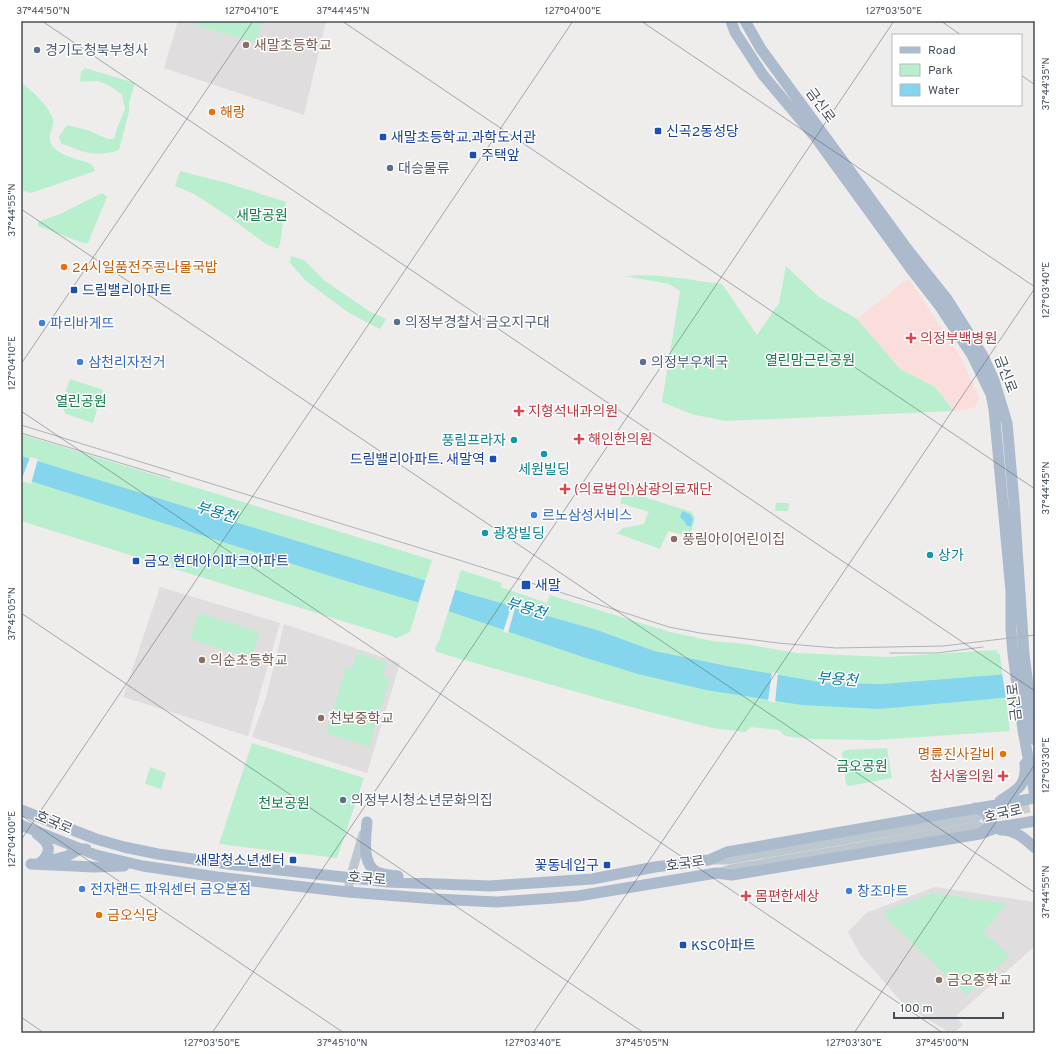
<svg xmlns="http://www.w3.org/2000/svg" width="1056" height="1054" viewBox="0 0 1056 1054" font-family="Overpass,'Noto Sans KR',sans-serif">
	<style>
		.education { fill: #e0ddde }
		.medical { fill: #fbdedb }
		.green { fill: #b9efcf }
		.water { fill: #85d5ed }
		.pier { fill: #efecec }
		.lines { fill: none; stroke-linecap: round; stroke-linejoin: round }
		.tertiary-tunnel { stroke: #cdcdcf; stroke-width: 9; stroke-dasharray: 9 4.5; stroke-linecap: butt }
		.tertiary { stroke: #bdc7cf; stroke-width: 9 }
		.primary { stroke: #abbbcd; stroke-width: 11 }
		.tram { stroke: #afb2b7; stroke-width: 1 }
		.ticks { fill: none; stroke: #454f5a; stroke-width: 1; stroke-opacity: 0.45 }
		.education-dot { fill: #8d6e63; stroke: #fff; stroke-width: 1.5 }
		.service-dot { fill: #5c6f8a; stroke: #fff; stroke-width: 1.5 }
		.food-dot { fill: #e8710a; stroke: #fff; stroke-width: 1.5 }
		.transit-dot { fill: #1a4fb4; stroke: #fff; stroke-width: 1.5 }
		.shop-dot { fill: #3f7fe0; stroke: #fff; stroke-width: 1.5 }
		.health-dot { fill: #e0444e; stroke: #fff; stroke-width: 1.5 }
		.culture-dot { fill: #0f9aa8; stroke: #fff; stroke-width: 1.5 }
		.labels { text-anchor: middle; stroke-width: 3; stroke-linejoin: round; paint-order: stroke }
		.education-label { font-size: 14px; fill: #785e54; stroke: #fff; text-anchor: start }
		.service-label { font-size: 14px; fill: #4e5e75; stroke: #fff; text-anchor: start }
		.street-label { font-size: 14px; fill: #454f5a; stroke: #fff }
		.food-label { font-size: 14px; fill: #c56008; stroke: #fff; text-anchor: start }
		.transit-label { font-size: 14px; fill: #164399; stroke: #fff; text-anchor: start }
		.park-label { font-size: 14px; fill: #157c4b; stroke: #fff }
		.shop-label { font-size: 14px; fill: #366cbe; stroke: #fff; text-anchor: start }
		.health-label { font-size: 14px; fill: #be3a42; stroke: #fff; text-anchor: start }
		.culture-label { font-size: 14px; fill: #0d838f; stroke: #fff; text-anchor: start }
		.water-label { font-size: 15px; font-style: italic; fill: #097da0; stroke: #fff }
		.neatline { fill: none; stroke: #454f5a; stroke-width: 1.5 }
		.ticks-label { font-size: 10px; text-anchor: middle; fill: #454f5a }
	</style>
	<rect width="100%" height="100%" fill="#efecec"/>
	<path class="education" d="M178,21H326L304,115L164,68Z
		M160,587L280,623L248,736L123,697Z
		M284,624L400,663L367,773L252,737L266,698Z
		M935,887L1035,902V946L957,1015L958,1019L963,1025L956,1031L953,1032L950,1030L949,1032L905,1006L860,954L848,932L866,913Z"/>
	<path class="medical" d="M909,279L960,356L979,397L977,405L973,408L954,411L935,387L900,369L857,319L903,282Z"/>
	<path class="green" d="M197,21H263L256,43L196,25Z
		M85,68L135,83L129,103V112L119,150C96,158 82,152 61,143L59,137L67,125L87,130L108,139H114L117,128L125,109L122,95C117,90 103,81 96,81C90,81 86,82 80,81L81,72Z
		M21,82C31,91 47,103 52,117C55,123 52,128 50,135C47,154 76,158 89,163L93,166L95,171L31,193L21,190Z
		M180,171L227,183L286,202L280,244L278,249L266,244L228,216L194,194L175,186Z
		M102,193L107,197L88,243H83L38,226V222L60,214Z
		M291,256L304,260L325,281L369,311L386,319L380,329L349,313L330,299L306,281L290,263Z
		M786,266L819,297L857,319L900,369L935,387L954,411L725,421L691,414L662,402L680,291L669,284L624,276C658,273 688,280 722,284L757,335L779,303Z
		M70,379L103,390L93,423L66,414L61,406Z
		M21,434L432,560L410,632L397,638L21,521Z
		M624,491L692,512L695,518L690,537L668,531L660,549L616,533L619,532L623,528L644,524L646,518L649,512L620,503Z
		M776,503H789L788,511H775Z
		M461,570L502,583L501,587L547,603L550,595L670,632L712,641L745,644L797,653L887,657L996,650L1000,655L1010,731L875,740L810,739L785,736L779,730L751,727L745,732L712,728L623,705L436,652L435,648L439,641Z
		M199,613L260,632L251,658L190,639Z
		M357,653L387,663L382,677L390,679L369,747L326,733L346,667L352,669Z
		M252,743L364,778L337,858L219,844Z
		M887,748L892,778L849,786L846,784L842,753L845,750Z
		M150,767L166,773L161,789L145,784Z
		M934,893L1007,904L983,932L1010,956L966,995L884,915L887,910Z"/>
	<path class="water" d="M21,456L469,594L597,630L654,651L727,666L825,683L882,684L1035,672V695L879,709L802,705L706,690L638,674L580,656L454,613L346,581L21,478Z
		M682,511L690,514L693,519L691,527L686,525L685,522L680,517Z"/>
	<path class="pier" d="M30,457L38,459L31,484L21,481Z
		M426,578L456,587L448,613L418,604Z
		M512,604L516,605L508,633L503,632Z
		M1035,670V697L1006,700L1002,672Z
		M772,672L778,673L775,703L768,701Z"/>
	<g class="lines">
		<path class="tertiary-tunnel" d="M981,817L1035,807"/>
		<path class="tertiary" d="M712,860H728L977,817
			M720,872L731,869L979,826
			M348,892L350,879L363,834"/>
		<path class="primary" d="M731,21L735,32L763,75L816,138L911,269L939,305L972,355L991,394L994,409L1011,591V630L1013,654L1023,730L1035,796
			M745,21L761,49L908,250L947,299L983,356L994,380L1007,423L1014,502L1024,654L1035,740
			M1000,801C1016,790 1027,787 1025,764
			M975,808L984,811C992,820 991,828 980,833
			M21,810L96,839L124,847L158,854L235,865L388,882L490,886L592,879L655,867L709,860L727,852L1035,798
			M367,822C366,836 361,864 377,872C383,875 391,875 398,876
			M21,825L96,855L143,866L217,877L348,892L436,899L497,902L554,898L578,896L716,873L732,875L980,834L998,827L1035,821
			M1001,830C1016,830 1025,839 1035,848
			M37,834C50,843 53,852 40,863
			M49,861L67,856L80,849H86
			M31,864L94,867L124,866"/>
		<path class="tram" d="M21,425L459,560L669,627L700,633L778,643L836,648L943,646L1035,635
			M21,433L170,478
			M890,653H937L983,647"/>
	</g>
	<path class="ticks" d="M42,21L1035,691M342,21L1035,489M641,21L1035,287M941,21L961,35M1021,75L1035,85M21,209L1035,893M21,364L253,21M21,411L943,1033M21,613L644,1033M21,815L344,1033M21,840L573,21M21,1017L44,1033M212,1033L894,21M533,1033L1035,288M854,1033L1035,764"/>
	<g class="education-dot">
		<circle cx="246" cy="45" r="4"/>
		<circle cx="674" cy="539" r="4"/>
		<circle cx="202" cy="660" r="4"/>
		<circle cx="321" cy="718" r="4"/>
		<circle cx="939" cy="980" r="4"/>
	</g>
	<g class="service-dot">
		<circle cx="37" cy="50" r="4"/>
		<circle cx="390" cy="168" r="4"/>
		<circle cx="397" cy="322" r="4"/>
		<circle cx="643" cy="362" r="4"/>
		<circle cx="343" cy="800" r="4"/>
	</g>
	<g class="food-dot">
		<circle cx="212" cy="112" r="4"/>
		<circle cx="64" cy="267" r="4"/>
		<circle cx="1003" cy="754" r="4"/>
		<circle cx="99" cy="915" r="4"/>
	</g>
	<g class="transit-dot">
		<rect x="654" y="127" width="8" height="8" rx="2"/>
		<rect x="379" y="133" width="8" height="8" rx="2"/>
		<rect x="469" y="151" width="8" height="8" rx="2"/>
		<rect x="70" y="286" width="8" height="8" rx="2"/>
		<rect x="489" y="455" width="8" height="8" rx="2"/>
		<rect x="132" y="557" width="8" height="8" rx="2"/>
		<rect x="521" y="580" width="10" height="10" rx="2"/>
		<rect x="289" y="856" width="8" height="8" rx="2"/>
		<rect x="603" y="861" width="8" height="8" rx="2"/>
		<rect x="679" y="941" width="8" height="8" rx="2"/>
	</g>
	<g class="shop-dot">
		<circle cx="42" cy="323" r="4"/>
		<circle cx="80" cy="362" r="4"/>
		<circle cx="534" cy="515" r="4"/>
		<circle cx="82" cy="889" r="4"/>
		<circle cx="849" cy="891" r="4"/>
	</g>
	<g class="health-dot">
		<path d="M909 332h4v4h4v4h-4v4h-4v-4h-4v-4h4z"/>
		<path d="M517 405h4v4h4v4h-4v4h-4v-4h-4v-4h4z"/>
		<path d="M577 433h4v4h4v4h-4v4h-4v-4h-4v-4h4z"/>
		<path d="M563 483h4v4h4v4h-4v4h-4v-4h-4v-4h4z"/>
		<path d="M1001 770h4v4h4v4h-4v4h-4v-4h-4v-4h4z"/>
		<path d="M744 890h4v4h4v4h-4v4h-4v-4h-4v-4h4z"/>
	</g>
	<g class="culture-dot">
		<circle cx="514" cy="440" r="4"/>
		<circle cx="544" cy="454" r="4"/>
		<circle cx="485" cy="533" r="4"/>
		<circle cx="930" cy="555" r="4"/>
	</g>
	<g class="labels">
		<g class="education-label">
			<text x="254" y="50">새말초등학교</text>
			<text x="682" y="544">풍림아이어린이집</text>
			<text x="210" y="665">의순초등학교</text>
			<text x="329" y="723">천보중학교</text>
			<text x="947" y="985">금오중학교</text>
		</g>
		<g class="service-label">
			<text x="45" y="55">경기도청북부청사</text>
			<text x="398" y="173">대승물류</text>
			<text x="405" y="327">의정부경찰서 금오지구대</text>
			<text x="651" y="367">의정부우체국</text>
			<text x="351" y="805">의정부시청소년문화의집</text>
		</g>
		<g class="street-label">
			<text transform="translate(821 105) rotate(54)" y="5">금신로</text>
			<text transform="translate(1006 374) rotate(69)" y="5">금신로</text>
			<text transform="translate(1014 702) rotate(-97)" y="5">금신로</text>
			<text transform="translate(1003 813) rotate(-13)" y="5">호국로</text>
			<text transform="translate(54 822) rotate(23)" y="5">호국로</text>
			<text transform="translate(685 863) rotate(-8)" y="5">호국로</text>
			<text transform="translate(367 878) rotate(5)" y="5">호국로</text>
		</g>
		<g class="food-label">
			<text x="220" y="117">해랑</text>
			<text x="72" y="272">24시일품전주콩나물국밥</text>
			<text x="995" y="759" text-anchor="end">명륜진사갈비</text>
			<text x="107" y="920">금오식당</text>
		</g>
		<g class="transit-label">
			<text x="666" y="136">신곡2동성당</text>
			<text x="391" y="142">새말초등학교.과학도서관</text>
			<text x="481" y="160">주택앞</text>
			<text x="82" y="295">드림밸리아파트</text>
			<text x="485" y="464" text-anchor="end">드림밸리아파트. 새말역</text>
			<text x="144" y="566">금오 현대아이파크아파트</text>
			<text x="535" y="590">새말</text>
			<text x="285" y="865" text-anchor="end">새말청소년센터</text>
			<text x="599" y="870" text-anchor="end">꽃동네입구</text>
			<text x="691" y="950">KSC아파트</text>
		</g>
		<g class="park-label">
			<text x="262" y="220">새말공원</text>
			<text x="810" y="365">열린맘근린공원</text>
			<text x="81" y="406">열린공원</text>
			<text x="862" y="771">금오공원</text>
			<text x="284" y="808">천보공원</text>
		</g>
		<g class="shop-label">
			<text x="50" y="328">파리바게뜨</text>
			<text x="88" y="367">삼천리자전거</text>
			<text x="542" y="520">르노삼성서비스</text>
			<text x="90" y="894">전자랜드 파워센터 금오본점</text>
			<text x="857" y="896">창조마트</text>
		</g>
		<g class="health-label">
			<text x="920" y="343">의정부백병원</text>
			<text x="528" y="416">지형석내과의원</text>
			<text x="588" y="444">해인한의원</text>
			<text x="574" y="494">(의료법인)삼광의료재단</text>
			<text x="994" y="781" text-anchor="end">참서울의원</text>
			<text x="755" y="901">몸편한세상</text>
		</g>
		<g class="culture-label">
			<text x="506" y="445" text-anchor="end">풍림프라자</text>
			<text x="544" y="474" text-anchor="middle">세원빌딩</text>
			<text x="493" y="538">광장빌딩</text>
			<text x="938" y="560">상가</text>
		</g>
		<g class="water-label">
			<text transform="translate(216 512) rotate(17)" y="5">부용천</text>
			<text transform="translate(526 608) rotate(17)" y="5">부용천</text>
			<text transform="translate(837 679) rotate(5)" y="5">부용천</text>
		</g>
	</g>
	<rect width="1056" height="1054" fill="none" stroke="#ffffff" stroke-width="44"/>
	<rect x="892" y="34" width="130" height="72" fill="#ffffff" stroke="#b5b9bd"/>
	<rect x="900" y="47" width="20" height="6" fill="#abbbcd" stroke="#b5b9bd"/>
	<text x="928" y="54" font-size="12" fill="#454f5a">Road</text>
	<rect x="900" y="64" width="20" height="12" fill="#b9efcf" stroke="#b5b9bd"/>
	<text x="928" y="74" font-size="12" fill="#454f5a">Park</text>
	<rect x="900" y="84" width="20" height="12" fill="#85d5ed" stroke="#b5b9bd"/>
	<text x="928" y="94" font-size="12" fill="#454f5a">Water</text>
	<path d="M894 1012v6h109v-6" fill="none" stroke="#454f5a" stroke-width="2"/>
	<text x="900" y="1012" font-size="12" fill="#454f5a" stroke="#ffffff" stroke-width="3" paint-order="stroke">100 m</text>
	<rect x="22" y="22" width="1012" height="1010" class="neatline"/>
	<g class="ticks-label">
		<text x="43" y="14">37°44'50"N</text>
		<text x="252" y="14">127°04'10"E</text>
		<text x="343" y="14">37°44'45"N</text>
		<text x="573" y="14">127°04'00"E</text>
		<text x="894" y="14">127°03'50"E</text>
		<text transform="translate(1045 84) rotate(-90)" y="4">37°44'35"N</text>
		<text transform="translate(11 210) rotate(-90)" y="4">37°44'55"N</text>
		<text transform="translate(1045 290) rotate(-90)" y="4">127°03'40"E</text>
		<text transform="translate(11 363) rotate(-90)" y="4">127°04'10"E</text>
		<text transform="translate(1045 488) rotate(-90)" y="4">37°44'45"N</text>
		<text transform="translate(11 614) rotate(-90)" y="4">37°45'05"N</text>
		<text transform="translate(1045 765) rotate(-90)" y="4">127°03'30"E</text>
		<text transform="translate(11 839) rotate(-90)" y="4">127°04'00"E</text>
		<text transform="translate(1045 892) rotate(-90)" y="4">37°44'55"N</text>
		<text x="212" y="1046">127°03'50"E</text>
		<text x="342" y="1046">37°45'10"N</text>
		<text x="533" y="1046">127°03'40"E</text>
		<text x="642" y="1046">37°45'05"N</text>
		<text x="854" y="1046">127°03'30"E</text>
		<text x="942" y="1046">37°45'00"N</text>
	</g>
</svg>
